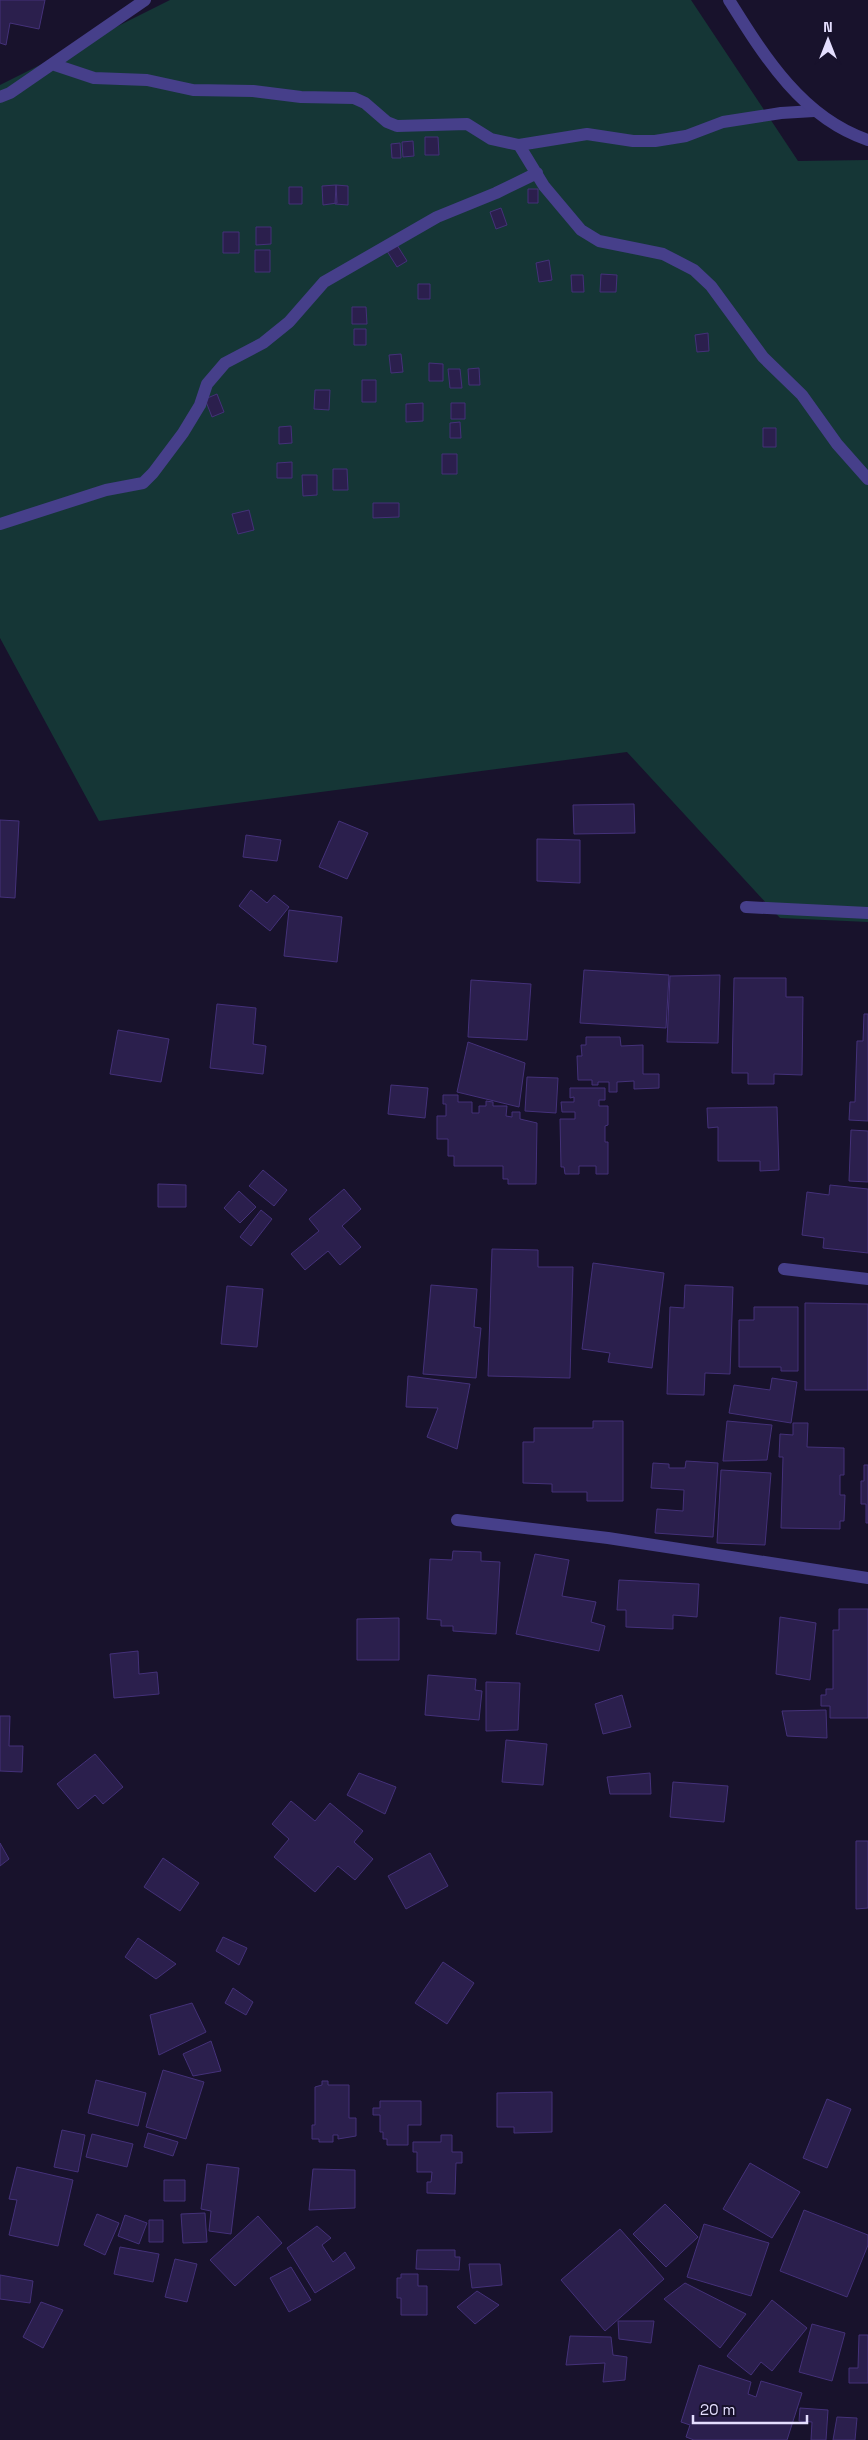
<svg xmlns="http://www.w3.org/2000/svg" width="868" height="2440" viewBox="0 0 868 2440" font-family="'Space Grotesk',sans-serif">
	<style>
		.green { fill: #153636 }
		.building { fill: #2b1f4d; stroke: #443179 }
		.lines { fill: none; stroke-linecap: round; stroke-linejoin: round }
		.lane { stroke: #463f8a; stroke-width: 12 }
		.street { stroke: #463f8a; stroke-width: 12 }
	</style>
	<rect width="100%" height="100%" fill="#18122c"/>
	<path class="green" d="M170,0H691L798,161L868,160V922L780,918L627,752L99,821L0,638V85Z"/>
	<path class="building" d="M0,0H45L39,29L10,23L6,45L0,43Z
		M425,137H438L439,155H425Z
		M413,141L414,156L403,157L402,142Z
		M400,143L401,158H392L391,144Z
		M336,185L348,186V205L335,204Z
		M336,185L337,203L323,205L322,186Z
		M289,187H302V204H289Z
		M528,189H538V203H528Z
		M501,208L507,225L496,229L490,212Z
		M256,227H271V244L256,245Z
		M223,232H239V253H223Z
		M397,245L407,261L397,267L387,251Z
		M255,250H270V272H255Z
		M549,260L552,280L539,282L536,263Z
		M601,274L617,275L616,292H600Z
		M571,275H583L584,292H572Z
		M418,284H430V299H418Z
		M352,307H366L367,324H352Z
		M354,329H366V345H354Z
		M708,333L709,351L697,352L695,335Z
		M401,354L403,372L391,373L389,355Z
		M429,363L443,364V381H429Z
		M479,368L480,385H469L468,369Z
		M448,369H460L462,388H450Z
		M362,380H376V402H362Z
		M315,390H330L329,410L314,409Z
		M217,394L224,412L212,417L205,399Z
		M423,403V421L406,422V404Z
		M451,403H465V419H451Z
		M460,422L461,438H450V423Z
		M291,426L292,443L279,444V427Z
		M763,428H776V447H763Z
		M442,454H457V474H442Z
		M292,462V478H277V463Z
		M333,469H347L348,490H333Z
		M302,475H317V495L303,496Z
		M373,503H399V517L373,518Z
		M249,510L254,530L238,534L232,514Z
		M634,804L635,833L574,834L573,805Z
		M0,820L19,821L15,898L0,897Z
		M339,821L368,833L347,879L319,867Z
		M246,835L281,840L277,861L243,857Z
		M537,839L580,840V883L537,881Z
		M251,890L267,903L274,895L289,907L270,931L239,906Z
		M289,910L342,917L337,962L284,956Z
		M584,970L669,975L666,1028L580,1023Z
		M720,975L718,1043L667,1042L670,976Z
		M734,978H786V997H803L802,1075L774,1074V1084H748V1073H732Z
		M471,980L531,984L527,1040L468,1037Z
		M217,1004L256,1008L253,1044L266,1046L263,1074L210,1068Z
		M864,1014H868V1121L849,1120L850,1102H855L857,1041H863Z
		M118,1030L169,1039L161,1082L110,1074Z
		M586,1037H620L621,1046L643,1045V1074H659V1088L634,1089V1081L617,1082V1092H609V1082H598V1085H592V1080H578L577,1056H582L581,1045H586Z
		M468,1042L525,1063L519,1107L457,1092Z
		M527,1077L558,1078L556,1113L525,1111Z
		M391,1085L428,1088L425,1118L388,1114Z
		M570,1088H605V1100H599V1106H608V1125L605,1126V1142H608V1174H596V1166H579V1174H565L564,1167H561L560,1119H575V1112H562L561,1102H574V1097L570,1098Z
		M443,1095H458V1102H472V1113H479V1106H486V1101L493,1102V1106H507L506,1116L512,1117V1112H520V1119L537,1123L536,1184H508V1179H503V1166H454V1156H448V1139H437V1116H446V1104H443Z
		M777,1107L779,1170L760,1171V1161H718V1127L708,1128L707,1108Z
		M851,1130L868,1131V1182L849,1181Z
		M263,1170L287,1190L274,1206L249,1186Z
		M158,1184L186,1185V1207H158Z
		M830,1185L868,1189V1253L823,1248L824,1238L802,1235L807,1192L829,1195Z
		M344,1189L361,1209L342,1226L361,1247L340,1265L328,1251L305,1270L291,1254L319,1231L309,1219Z
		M239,1191L256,1207L240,1223L224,1208Z
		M261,1210L272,1219L251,1246L240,1237Z
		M492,1249L538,1250V1267H573L570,1378L488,1376Z
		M593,1263L664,1273L652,1368L608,1362L610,1353L582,1349Z
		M431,1285L477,1289L474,1327L481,1328L476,1378L423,1374Z
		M685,1285L733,1287L730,1374L705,1373L704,1395L667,1394L670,1307L684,1308Z
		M227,1286L263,1289L257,1347L221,1344Z
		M805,1303L868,1304V1390H805Z
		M754,1307H798V1371H781V1367H739V1320H754Z
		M408,1376L470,1384L457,1449L427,1437L438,1408L406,1407Z
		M772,1378L797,1382L791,1423L729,1413L734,1385L770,1390Z
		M593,1421H623V1501H587V1492H552V1484L523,1483V1442H534V1428H593Z
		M727,1421L772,1425L767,1460L723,1461Z
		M793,1423H808L807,1447L844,1448V1475H840V1495H845L844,1521H840V1529L781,1528L783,1457H779L780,1434L793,1435Z
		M686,1461L718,1463L713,1537L655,1533L657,1509L683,1511L684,1490L651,1488L653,1463L669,1464V1468H685Z
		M864,1465H868V1523H866V1504H861V1481H864Z
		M721,1470L771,1473L765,1545L717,1543Z
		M453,1551L481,1552V1561L500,1562L496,1634L453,1631V1626H441V1620L427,1619L430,1559L452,1560Z
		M535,1554L569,1560L562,1596L596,1602L591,1622L605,1626L599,1651L516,1634Z
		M619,1580L699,1584L697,1617L673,1615V1629L626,1627V1610H617Z
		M839,1609H868V1718H830V1706H821V1695H826V1689H833V1630H839Z
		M780,1617L816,1623L810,1680L776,1674Z
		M399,1618V1660H357V1619Z
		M138,1651L139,1674L157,1672L159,1694L114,1698L110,1654Z
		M428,1675L476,1679L475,1690L482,1691L479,1720L425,1715Z
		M486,1682L520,1683L518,1730L486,1731Z
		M622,1695L631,1727L603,1734L595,1704Z
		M826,1710L827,1738L787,1736L782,1711Z
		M0,1716H10L9,1746H23L22,1772L0,1771Z
		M506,1740L547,1744L543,1785L502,1782Z
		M95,1754L123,1787L103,1804L95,1795L78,1809L57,1784Z
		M359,1773L396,1787L385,1814L347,1795Z
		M650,1773L651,1794H610L607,1777Z
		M673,1782L728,1786L724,1822L670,1817Z
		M291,1801L315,1821L330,1803L363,1831L354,1842L373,1859L355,1880L338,1866L315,1892L274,1857L289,1839L272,1824Z
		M856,1841H868V1908L856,1909Z
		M0,1843L9,1859L0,1866Z
		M430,1853L448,1886L406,1909L388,1876Z
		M163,1858L199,1883L180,1911L144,1887Z
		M223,1937L247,1948L239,1965L216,1951Z
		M138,1938L176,1964L156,1979L125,1957Z
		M443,1962L474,1983L447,2024L415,2003Z
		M233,1988L253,2002L246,2015L225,2003Z
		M192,2003L206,2032L159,2055L150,2015Z
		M211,2041L221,2071L193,2076L183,2054Z
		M163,2070L204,2082L186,2139L146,2127Z
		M96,2080L146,2093L138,2126L88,2113Z
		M322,2081H328V2085H349V2118H356V2136L338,2139V2135H333V2142H319V2139H312V2125H315V2087L322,2085Z
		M552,2092V2132L514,2133V2127H497V2093Z
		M827,2099L851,2109L827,2168L803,2158Z
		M380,2101H421V2125H408V2145H387V2139H383V2132H380V2115H373V2108H380Z
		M62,2130L85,2135L78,2172L54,2167Z
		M148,2133L178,2142L173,2156L144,2147Z
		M92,2134L133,2144L127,2167L86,2157Z
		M441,2135H452V2152H462V2163H456L455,2194L427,2193V2182H431L432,2172H417V2152H413V2142H441Z
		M750,2163L800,2192L772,2238L723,2209Z
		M207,2164L239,2168L231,2234L209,2231L211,2211L201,2209Z
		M17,2167L73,2180L58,2246L9,2235L17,2200L9,2199Z
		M313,2169L355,2170V2208L309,2210Z
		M164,2180H185V2201H164Z
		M665,2204L698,2237L666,2267L633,2234Z
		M804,2210L868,2235V2245L847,2297L780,2271Z
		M205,2213L207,2242L183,2243L181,2214Z
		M97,2214L119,2223L105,2255L84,2245Z
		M125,2215L147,2223L139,2244L118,2236Z
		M258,2216L282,2243L235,2286L210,2260Z
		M149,2220H163V2242H149Z
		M704,2224L769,2243L751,2296L687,2277Z
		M317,2226L331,2238L322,2245L333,2262L345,2252L355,2268L315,2293L287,2248Z
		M620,2229L664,2279L605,2331L561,2280Z
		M120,2247L159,2254L153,2282L114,2274Z
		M417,2250H455V2257H460L459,2270L416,2269Z
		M175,2259L197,2264L187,2302L165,2297Z
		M469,2264H500L502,2285L472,2288Z
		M291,2267L311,2300L289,2312L270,2278Z
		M401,2274H418V2286H427V2315H401V2298H397V2278H401Z
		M0,2275L33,2281L30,2303L0,2299Z
		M685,2283L746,2314L720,2348L664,2299Z
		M477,2291L499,2305L475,2324L457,2307Z
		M772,2300L807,2328L772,2371L761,2362L751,2375L727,2356Z
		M41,2302L63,2310L43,2348L23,2337Z
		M618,2321H654L651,2343L619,2339Z
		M812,2324L845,2333L832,2381L799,2372Z
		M859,2335H868V2383H849V2368H858Z
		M570,2336L611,2337L613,2355L627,2357L625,2380L603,2382L605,2363L566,2365Z
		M699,2365L751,2382L748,2394L756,2397L761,2381L802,2393L787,2440H694L686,2437L690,2425L681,2422Z
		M800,2408L828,2410L826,2440H811L812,2422L799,2421Z
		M837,2417L857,2418L855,2440H833Z"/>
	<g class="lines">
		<path class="lane" d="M52,64L94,78L147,80L193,90L253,91L301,97L354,98L365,103L387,122L397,126L467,124L491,139L519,145L587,134L633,141H655L686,136L723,122L781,113L814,111
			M0,97L10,93L145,0
			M519,145L544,186L581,230L599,241L663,254L694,270L711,286L763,357L802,395L837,444L868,479
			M0,524L106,490L143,483L153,473L183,433L200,405L207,384L225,363L263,343L289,322L324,282L437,217L496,193L537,173"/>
		<path class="street" d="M729,0C764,56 802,118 868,140
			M746,907L868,913
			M784,1269L868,1279
			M457,1520L608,1538L868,1578"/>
	</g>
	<g transform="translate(828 40)" stroke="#18122c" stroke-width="4" paint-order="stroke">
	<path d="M0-4L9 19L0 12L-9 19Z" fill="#e4defe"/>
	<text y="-8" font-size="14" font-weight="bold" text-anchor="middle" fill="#e4defe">N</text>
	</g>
	<path d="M693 2415v8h114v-8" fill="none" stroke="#e4defe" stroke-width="2.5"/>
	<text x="700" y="2415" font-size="15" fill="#e4defe" stroke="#18122c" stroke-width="4" paint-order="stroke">20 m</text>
</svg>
